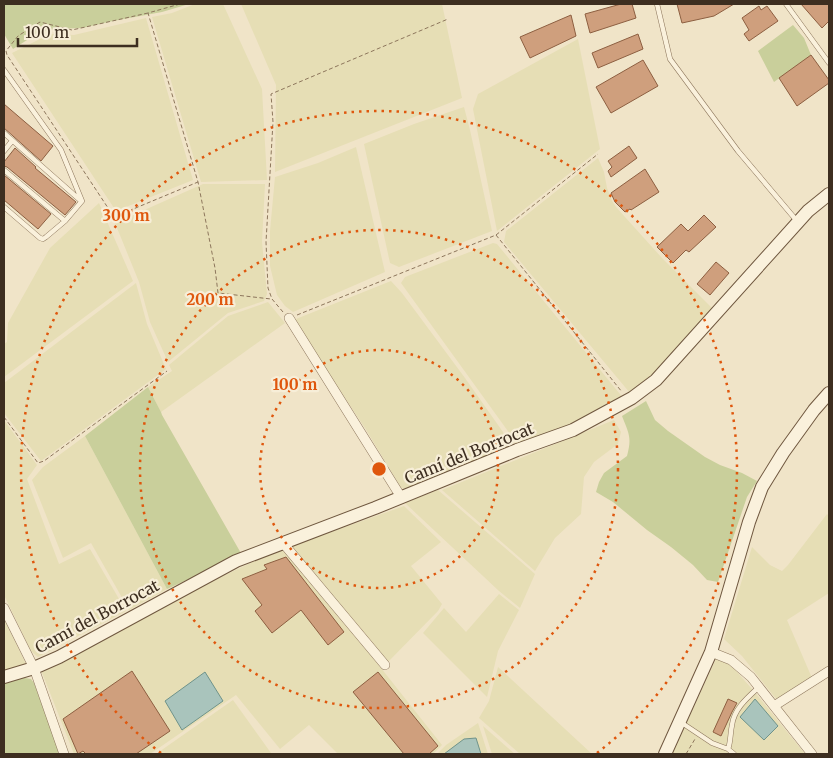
<svg xmlns="http://www.w3.org/2000/svg" width="833" height="758" viewBox="0 0 833 758" font-family="Merriweather,serif">
	<style>
		.farmland { fill: #e6deb5 }
		.green { fill: #c9cf9b }
		.water { fill: #a9c4bc; stroke: #6f938a }
		.building { fill: #cf9f7d; stroke: #8d5f41 }
		.lines { fill: none; stroke-linecap: round; stroke-linejoin: round }
		.lane-casing { stroke: #8d765c; stroke-width: 5.5 }
		.street-casing { stroke: #8d765c; stroke-width: 10 }
		.secondary-casing { stroke: #6f573f; stroke-width: 14 }
		.path { stroke: #8d765c; stroke-width: 1; stroke-dasharray: 4 2.5; stroke-linecap: butt }
		.lane { stroke: #faf1dc; stroke-width: 4.5 }
		.street { stroke: #faf1dc; stroke-width: 9 }
		.secondary { stroke: #faf1dc; stroke-width: 12 }
		.ring { fill: none; stroke: #df570d; stroke-width: 2.5; stroke-dasharray: 2.5 5 }
		.labels { text-anchor: middle; stroke-width: 4.5; stroke-linejoin: round; paint-order: stroke }
		.street-label { font-size: 16px; fill: #3d2e20; stroke: #f7eed8 }
		.centre { fill: #df570d; stroke: #f7eed8; stroke-width: 2.5 }
		.ring-label { font-size: 15px; text-anchor: middle; font-weight: bold; fill: #df570d; stroke: #f7eed8; stroke-width: 4.5; stroke-linejoin: round; paint-order: stroke }
	</style>
	<rect width="100%" height="100%" fill="#f0e4c8"/>
	<path class="farmland" d="M195,4H223L262,89L267,180L201,182L152,17L172,13Z
		M241,4H442L462,98L275,172L276,85Z
		M146,18L193,180L116,211L12,53L50,34L74,35Z
		M578,39L600,149L497,231L473,109L478,94Z
		M464,107L470,130L492,231L399,267L390,263L364,144L414,124Z
		M356,147L385,272L293,312L285,306L277,295L270,266V231L275,177L318,163Z
		M598,158L604,172L607,188L612,201L616,207L662,258L713,309L652,376L630,393L504,242L506,231Z
		M203,184H265L262,242L267,294L264,301L228,313L168,362L150,322L139,282L115,223Z
		M99,203L133,281L4,377V344L7,342L8,323L50,248Z
		M493,243L497,244L624,399L581,420L517,446L515,441L401,283L405,277Z
		M391,281L402,293L465,378L510,442L512,449L408,489L401,488L365,428L296,325V319Z
		M136,283L147,324L166,369L41,461L4,413V383Z
		M268,302L285,323L161,412L148,387L172,371L169,365L228,316Z
		M4,420L37,465L27,479L59,564L90,549L126,611L38,657L31,651L4,595Z
		M614,420L621,432L618,444L594,462L584,477L581,514L555,538L535,571L442,490Z
		M85,436L167,589L129,610L91,543L63,558L32,480L43,467Z
		M438,490L535,574L520,608L499,591L405,503Z
		M404,506L441,542L411,566L442,604L438,611L386,664L289,547Z
		M827,514L829,516V593L787,620L812,678L777,700L742,656L724,639L752,547L770,565L782,571L788,565Z
		M285,547L442,745L433,754H338L309,725L280,749L236,695L150,754H74L41,670L167,602Z
		M499,594L519,610L498,651L487,697L423,633L444,608L466,632Z
		M4,619L26,664L4,670Z
		M716,659L731,665L758,696L805,754H672Z
		M498,667L592,754H520L479,718L489,701Z
		M233,700L271,753L269,754H156Z
		M478,723L488,754H437L446,745Z
		M483,726L515,754H492Z"/>
	<path class="green" d="M4,4H189L162,12L113,21L82,28L54,29L38,33L13,49L4,34Z
		M793,25L804,38L811,55L774,82L758,51Z
		M148,387L161,412L162,415L242,555L167,589L85,436Z
		M646,401L655,420L668,431L705,457L720,465L742,473L757,481L747,497L718,582L707,580L693,565L671,547L647,530L613,502L596,492L599,482L604,473L627,456C632,437 629,434 622,416Z
		M19,677L31,679L34,683L60,754H4V681Z"/>
	<path class="water" d="M205,672L223,701L182,730L165,701Z
		M755,699L778,726L764,740L740,717Z
		M476,738L481,754H444L464,739Z"/>
	<path class="building" d="M621,4H632L636,18L590,33L585,14Z
		M677,4H734L714,16L682,23Z
		M801,4H829V21L822,28Z
		M759,6L761,10L767,6L778,21L749,41L744,34L749,30L742,18Z
		M571,15L576,36L530,58L520,37Z
		M638,34L643,49L598,68L592,53Z
		M811,55L829,80V83L797,106L779,78Z
		M643,60L658,86L611,113L596,87Z
		M4,104L53,146L41,161L4,128Z
		M629,146L637,158L611,177L608,171L612,167L608,161Z
		M15,148L36,167L35,168L76,202L65,215L7,167L4,166V162Z
		M645,169L659,192L631,210L630,209L625,212L615,202L611,193Z
		M4,175L51,214L38,229L4,200Z
		M704,215L716,227L689,252L686,250L673,263L657,247L681,224L688,231Z
		M716,262L729,273L710,295L697,284Z
		M286,557L344,632L328,645L301,610L272,633L255,611L262,605L242,579L267,569L264,565Z
		M132,671L170,731L136,754H86L83,751L78,754L63,719Z
		M378,672L438,746L429,754H404L353,692Z
		M728,699L737,703L732,712L721,736L713,732Z"/>
	<g class="lines">
		<g class="lane-casing">
			<path id="lane" d="M657,4L670,59L738,151L797,221
				M786,4L829,63
				M4,70L61,150L82,201L65,221L46,237L43,239L40,238L4,207
				M4,133L80,200
				M4,151L12,141
				M4,170L65,221
				M682,723L712,743L728,749L734,754
				M728,749C731,741 730,734 732,725C734,709 747,698 759,687"/>
		</g>
		<g class="street-casing">
			<path id="street" d="M289,318L401,497
				M283,543L385,665
				M4,608L34,668L64,754
				M711,652L731,660L751,677L812,754
				M774,706L829,671"/>
		</g>
		<g class="secondary-casing">
			<path id="secondary" d="M4,677L34,668L59,657L236,561L375,508L517,450L573,430L632,398L656,380L808,211L829,194
				M665,754L711,652L749,522L762,487L783,453L814,410L829,393"/>
		</g>
		<path class="path" d="M180,4L148,13L198,182L215,268L218,293L271,299
			M148,13L72,30L40,22L18,36L6,51L7,55L114,217L198,182
			M496,235L598,154
			M283,312L272,299L268,288L266,242L273,122L271,94L448,19
			M297,315L496,235L622,392
			M4,417L38,463L44,461L167,371
			M686,754L695,739"/>
		<use href="#lane" class="lane"/>
		<use href="#street" class="street"/>
		<use href="#secondary" class="secondary"/>
	</g>
	<g class="ring">
		<circle cx="379" cy="469" r="119"/>
		<circle cx="379" cy="469" r="239"/>
		<path d="M161 753A358 358 0 1 1 597 753"/>
	</g>
	<g class="labels">
		<g class="street-label">
			<text transform="translate(469 453) rotate(-22)" y="6">Camí del Borrocat</text>
			<text transform="translate(97 616) rotate(-28)" y="6">Camí del Borrocat</text>
		</g>
	</g>
	<circle cx="379" cy="469" r="8" class="centre"/>
	<g class="ring-label">
		<text x="126" y="221">300 m</text>
		<text x="210" y="305">200 m</text>
		<text x="295" y="390">100 m</text>
	</g>
	<rect width="833" height="758" fill="none" stroke="#3d2e20" stroke-width="10"/>
	<path d="M18 38v8h119v-8" fill="none" stroke="#3d2e20" stroke-width="2.5"/>
	<text x="25" y="38" font-size="15" fill="#3d2e20" stroke="#f7eed8" stroke-width="4" paint-order="stroke">100 m</text>
</svg>
